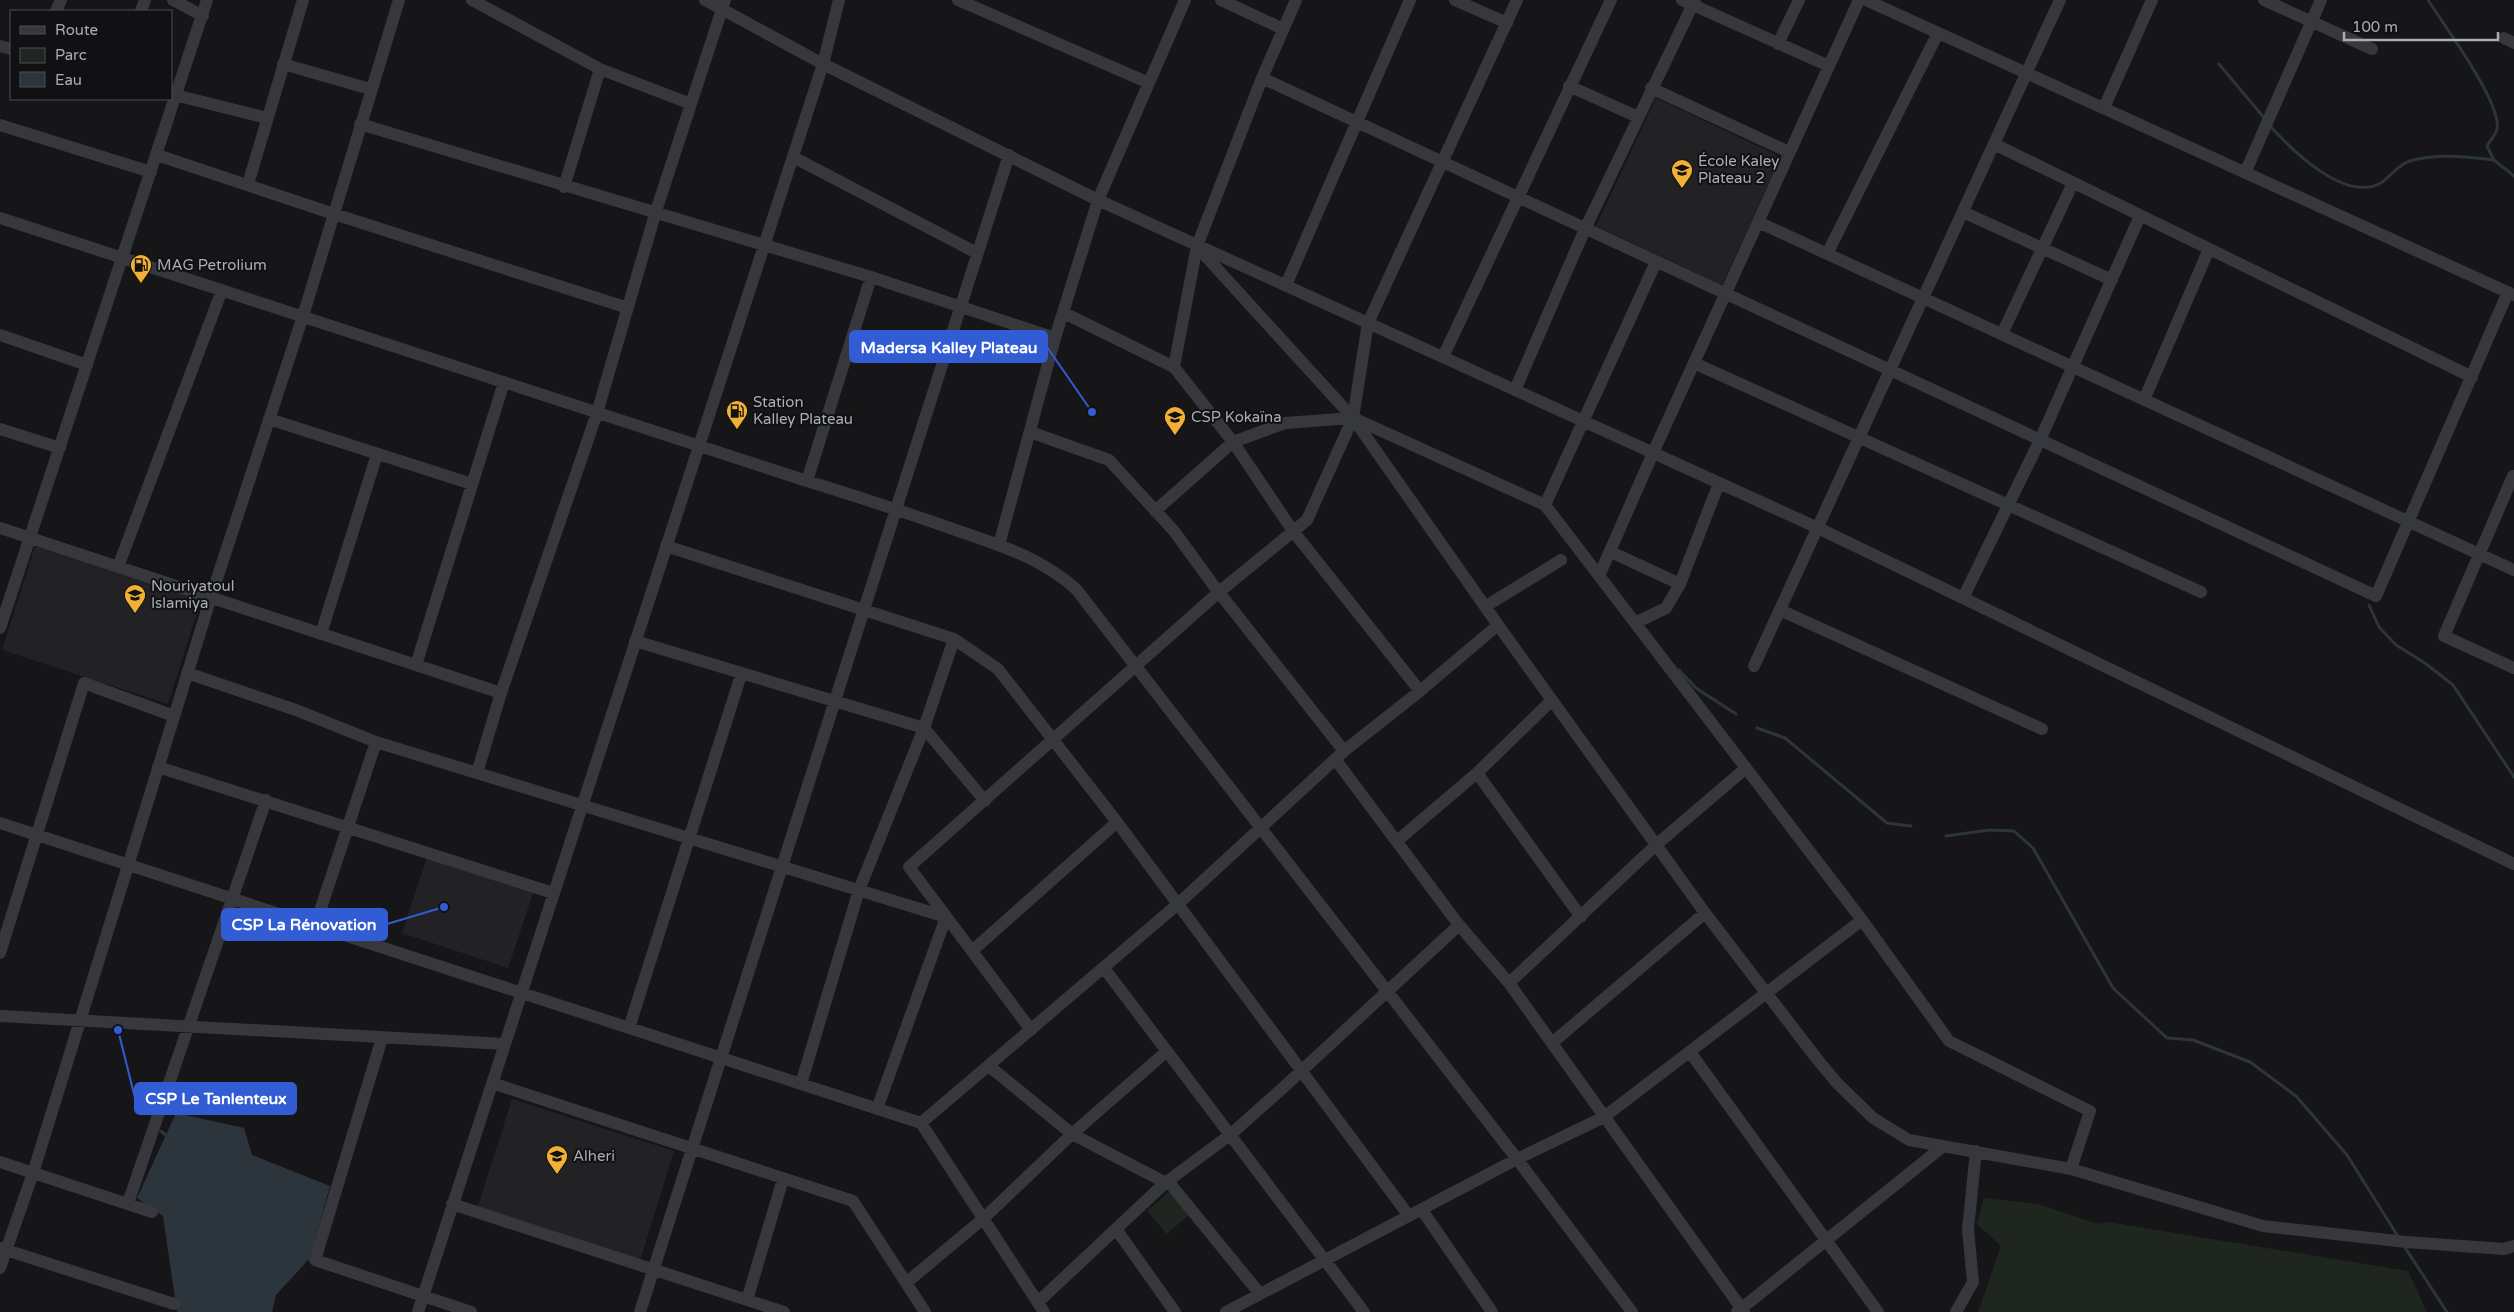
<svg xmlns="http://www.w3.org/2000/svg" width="2514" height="1312" viewBox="0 0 2514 1312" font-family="'Varela Round',sans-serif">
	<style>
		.built { fill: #222225 }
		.green { fill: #1e261f }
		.water { fill: #2c353c }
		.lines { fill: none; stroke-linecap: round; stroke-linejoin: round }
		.stream { stroke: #2c353c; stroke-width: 3 }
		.minor { stroke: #37383d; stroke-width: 12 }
		.labels { text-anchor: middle; stroke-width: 4; stroke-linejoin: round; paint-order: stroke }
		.poi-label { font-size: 15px; fill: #a8adb8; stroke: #111113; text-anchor: start }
		.leader { fill: none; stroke: #325cd3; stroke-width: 2 }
		.callout-dot { fill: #325cd3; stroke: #111113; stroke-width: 2 }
		.callout { fill: #325cd3; stroke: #325cd3; stroke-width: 2 }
		.callout-label { font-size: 16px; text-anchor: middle; font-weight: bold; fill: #fff }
	</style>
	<rect width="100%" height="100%" fill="#161618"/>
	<path class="built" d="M1656,98L1781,157L1722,285L1596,226Z
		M35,546L201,600L168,704L2,650Z
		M427,858L533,893L508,968L402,933Z
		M512,1099L674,1151L640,1261L477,1209Z"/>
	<path class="green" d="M1170,1191L1190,1214L1167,1234L1147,1211Z
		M1984,1198L2038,1204L2098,1224L2108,1222L2408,1271L2427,1312H1978L2001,1246L1977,1224Z"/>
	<path class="water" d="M176,1113L244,1128L252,1155L330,1186L310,1258L276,1295L272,1312H177L163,1216L137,1198Z"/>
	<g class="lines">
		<path class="stream" d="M2428,0C2444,25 2502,103 2497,129C2496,134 2490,141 2487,146L2494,160L2514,176
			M2219,64L2265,119
			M2270,126C2292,150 2343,201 2379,184C2390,178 2398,164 2410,161C2437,153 2466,157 2494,160
			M2369,605L2379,627L2396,645L2425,663L2453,685L2514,777
			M1679,670L1696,688L1736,714
			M1757,728L1785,738L1887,823L1911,826
			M1946,836L1990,830L2014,831L2033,848L2113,988L2167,1038L2193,1040L2250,1062L2296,1096L2347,1155L2399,1238
			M161,1131L168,1137
			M2404,1246L2447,1312"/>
		<path class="minor" d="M173,0L203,16
			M472,0L600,69L691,104
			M705,0L823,64L1098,200L1818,528L2514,864
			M958,0L1149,83
			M1221,0L1283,29
			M1455,0L1507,23
			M1682,0L1829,66
			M1866,0L2514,295
			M2264,0L2372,49
			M56,11L61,0
			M141,11L145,0
			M2504,38L2514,43
			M1778,44L1799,0
			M0,46L11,49
			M283,64L370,89
			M1262,78L2376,596L2508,292
			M1569,86L1638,117
			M1651,88L1789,152
			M171,94L267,118
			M2104,108L2152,0
			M360,124L871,277L1055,338
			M0,125L151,172
			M1994,144L2472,377
			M157,155L334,214L628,308
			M793,157L977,253
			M2245,173L2321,0
			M248,184L303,0
			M564,187L600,69
			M1963,212L2112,280
			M0,218L807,481C856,496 904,512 953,529C998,545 1039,556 1076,589L1517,1159L1632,1312
			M1758,222L2514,570
			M1200,250L1353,418L1498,625L1705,913L1817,1059L1837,1083L1873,1118L1909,1140L2071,1169L2263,1226L2406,1242L2504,1249L2514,1246
			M1827,254L1938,33
			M1286,285L1410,0
			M1064,313L1174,367L1233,442L1293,531L1420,691
			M2002,334L2073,183
			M0,335L87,365
			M1443,357L1611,0
			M1694,363L2201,592
			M1174,367L1197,246L1262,78L1296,0
			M1515,390L1585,229L1695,0
			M2144,400L2209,249
			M1353,418L1545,505L1862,920L1949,1041L2090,1111L2071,1169
			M269,419L472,484
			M0,429L60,448
			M1030,432L1109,460L1174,531L1214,586L1344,751
			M2513,476L2444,636L2514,668
			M807,481L871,277
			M1545,505L1656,262
			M1155,511L1233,442L1285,423L1353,418L1368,323L1517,0
			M0,528L501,693
			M999,545L1055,338L1098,200L1185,0
			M666,546L954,639L998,669L1117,822L1409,1216
			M1611,552L1680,584
			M118,567L222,290
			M1599,576L1653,453L1859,0
			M1963,598L2040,440L2140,216
			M1486,606L1561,560
			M1780,610L2042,729
			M1635,623L1666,608L1680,584L1719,483
			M0,628L207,0
			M321,634L377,454
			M635,641L924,728L985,801
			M416,665L504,382
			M1754,666L2060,0
			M187,673L296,710L376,742L946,917L877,1109
			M1335,759L1459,925L1509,983L1744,1312
			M158,767L553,893
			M477,773L501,693L597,413L656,211L725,0
			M1477,773L1581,917
			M0,823L921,1123L1044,1312
			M1397,841L1477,773L1552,700
			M315,926L376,742
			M972,951L1117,822
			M0,953L84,683L174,716
			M1104,968L1364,1312
			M1509,983L1656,845L1746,768
			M0,1016L504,1044
			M629,1028L741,675
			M1031,1030L909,867L1219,592L1307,520L1353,418
			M382,1038L315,1260L471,1312
			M1552,1043L1705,913
			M1690,1052L1878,1312
			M989,1066L1072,1134L1172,1186L1260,1294
			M492,1083L853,1201L925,1312
			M801,1084L859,890L924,728L954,639
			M921,1123L1178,904L1344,751L1420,691L1498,625
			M0,1162L152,1212
			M128,1203L266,800
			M452,1204L784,1312
			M1422,1210L1492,1312
			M1116,1229L1175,1312
			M0,1248L174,1304
			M0,1268L33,1173L211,597L303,316L399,0
			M906,1283L984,1218L1072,1134L1167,1051
			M747,1300L783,1179
			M1038,1302L1165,1183L1230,1135L1285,1086L1459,925
			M418,1312L823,64L839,0
			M640,1312L1009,155
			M1226,1312L1517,1159L1604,1117L1862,920
			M1737,1312L1941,1148
			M1956,1312L1973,1282L1968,1229L1976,1151"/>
	</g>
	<defs>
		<g id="school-pin" transform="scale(1.125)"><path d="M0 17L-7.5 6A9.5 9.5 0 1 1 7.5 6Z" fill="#f2b134" stroke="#111113"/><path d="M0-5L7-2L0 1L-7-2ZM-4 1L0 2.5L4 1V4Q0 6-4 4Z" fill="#111"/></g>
		<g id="fuel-pin" transform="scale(1.125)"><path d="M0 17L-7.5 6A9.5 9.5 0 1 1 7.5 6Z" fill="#f2b134" stroke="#111113"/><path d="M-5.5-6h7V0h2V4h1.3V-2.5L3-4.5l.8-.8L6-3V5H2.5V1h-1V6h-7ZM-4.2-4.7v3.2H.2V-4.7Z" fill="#111"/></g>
	</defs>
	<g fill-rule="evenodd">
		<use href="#school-pin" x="1682" y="170"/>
		<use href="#fuel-pin" x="141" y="265"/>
		<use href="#fuel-pin" x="737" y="411"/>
		<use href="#school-pin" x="1175" y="417"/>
		<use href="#school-pin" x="135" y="595"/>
		<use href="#school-pin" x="557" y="1156"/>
	</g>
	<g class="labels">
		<g class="poi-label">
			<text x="1698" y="166">École Kaley<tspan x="1698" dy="17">Plateau 2</tspan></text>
			<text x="157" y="270">MAG Petrolium</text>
			<text x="753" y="407">Station<tspan x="753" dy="17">Kalley Plateau</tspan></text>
			<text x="1191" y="422">CSP Kokaïna</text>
			<text x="151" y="591">Nouriyatoul<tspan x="151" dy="17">Islamiya</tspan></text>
			<text x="573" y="1161">Alheri</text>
		</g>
	</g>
	<path class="leader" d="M1092 412L1047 347M444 907L387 924M118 1030L135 1098"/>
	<g class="callout-dot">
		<circle cx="1092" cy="412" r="5"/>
		<circle cx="444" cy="907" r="5"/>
		<circle cx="118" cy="1030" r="5"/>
	</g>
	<g class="callout">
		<rect x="850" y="331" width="197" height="31" rx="5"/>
		<rect x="222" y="909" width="165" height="31" rx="5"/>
		<rect x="135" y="1083" width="161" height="31" rx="5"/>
	</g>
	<g class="callout-label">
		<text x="949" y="353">Madersa Kalley Plateau</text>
		<text x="304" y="930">CSP La Rénovation</text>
		<text x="216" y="1104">CSP Le Tanlenteux</text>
	</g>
	<rect x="10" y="10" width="162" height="90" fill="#111113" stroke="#4d4f55"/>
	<rect x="20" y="26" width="25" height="8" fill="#37383d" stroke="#4d4f55"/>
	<text x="55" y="35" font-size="15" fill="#a8adb8">Route</text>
	<rect x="20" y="48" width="25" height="15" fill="#1e261f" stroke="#4d4f55"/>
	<text x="55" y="60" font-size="15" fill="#a8adb8">Parc</text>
	<rect x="20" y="72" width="25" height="15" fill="#2c353c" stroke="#4d4f55"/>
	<text x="55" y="85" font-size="15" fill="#a8adb8">Eau</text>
	<path d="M2344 32v8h154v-8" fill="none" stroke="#a8adb8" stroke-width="2.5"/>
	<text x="2352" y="32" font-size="15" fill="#a8adb8" stroke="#111113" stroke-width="4" paint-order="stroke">100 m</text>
</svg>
